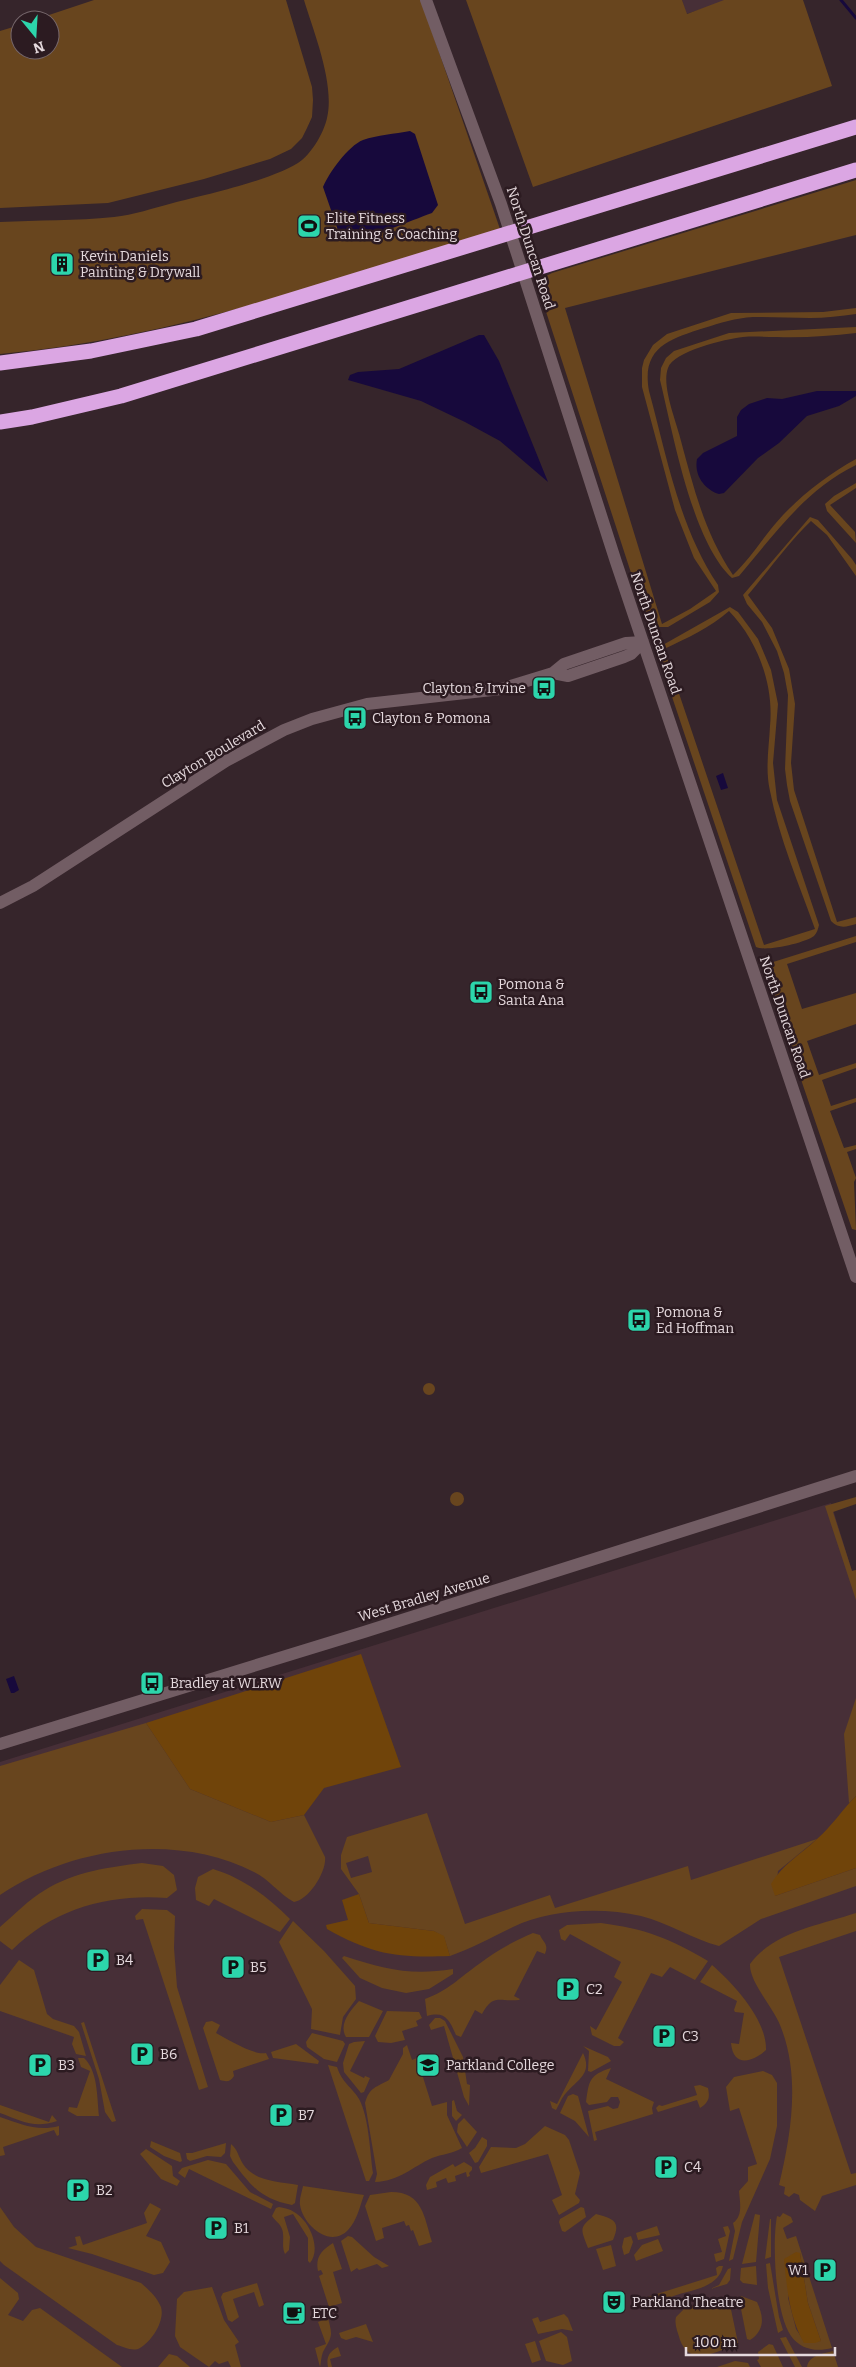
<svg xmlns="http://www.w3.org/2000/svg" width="856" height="2367" viewBox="0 0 856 2367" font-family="Bitter,serif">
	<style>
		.built { fill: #472f37 }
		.green { fill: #68451e; fill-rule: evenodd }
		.forest { fill: #70440a }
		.water { fill: #17093c }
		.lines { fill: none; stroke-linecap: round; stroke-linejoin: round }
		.stream { stroke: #17093c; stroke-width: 3 }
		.secondary { stroke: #725d64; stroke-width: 12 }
		.highway { stroke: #dba6e3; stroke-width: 15 }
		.labels { text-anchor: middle; stroke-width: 5; stroke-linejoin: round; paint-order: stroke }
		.poi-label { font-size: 14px; fill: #e5d9dd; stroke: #2c1b21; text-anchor: start }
		.street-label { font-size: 14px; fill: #e5d9dd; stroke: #2c1b21 }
	</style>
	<rect width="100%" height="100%" fill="#36252b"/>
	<path class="built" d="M682,0H724L725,2L686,14Z
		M831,1503L852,1571L856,1570V2367H0V1762Z"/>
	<path class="green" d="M94,0H286L312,87L313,100L312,117L307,128L302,138L291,149L270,159L204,179L108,203L0,208V31L20,25V50H50V20H34Z
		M304,0H421L500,229C336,279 172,339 0,354V222C38,220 76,221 114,217C133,215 154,208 173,203C204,195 278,179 302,160C313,151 324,132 327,118C335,84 314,33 304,0Z
		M466,0H682L687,14L724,0H803L832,86L533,187Z
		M856,180V235L565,308L662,624L690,609L716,591L694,558L675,510L642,387V368L644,360L653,345L667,334L731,313L823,312L856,308V314C841,316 825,318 810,318C791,318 772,317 753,317C736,318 720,323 704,328C670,339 641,347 649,391C667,457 679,527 718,585L719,592L710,602L668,627H653L647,622L536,281L552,273Z
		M856,327V333C830,336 803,338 777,337C765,337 754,336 743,337C725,339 674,351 668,368C661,386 677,423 681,441C694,489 705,534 733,575C752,557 765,534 783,515C804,493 829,474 856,459V465C806,489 774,535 739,576L732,578C692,542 673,433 660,380L661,368L666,358L674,351L729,333Z
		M856,483V488L830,505L855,532L856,543L827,511L825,504L834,496Z
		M810,517L818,520L852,559L856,565V576L827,535L811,521C788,543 769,570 748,595L772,628L789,669L795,704L791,763L794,790L837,922L856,917V924C846,927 839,929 831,921L790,801L787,785L785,769L788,695L784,673L777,651L762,622L747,604L743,595Z
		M730,607L738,612L758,639L771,670L778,704L773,763L777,800L819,925C818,929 817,933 814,936C805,943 765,952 756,947L660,661L661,646ZM729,611C758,641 774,685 770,726C769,748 765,769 770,791C779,838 799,884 815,929L764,945L664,649C687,638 710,628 729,611Z
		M856,936V942L787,964L802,1009L856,993V1024L807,1041L819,1075L856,1063V1068L822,1080L831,1106L856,1098V1102L830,1111L844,1148L856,1145V1149L847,1152L856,1178L854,1182L856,1230L852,1229L764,971L770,963Z
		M423 1389a6 6 0 1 1 12 0a6 6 0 1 1-12 0Z
		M450 1499a7 7 0 1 1 14 0a7 7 0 1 1-14 0Z
		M856,1497V1504L833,1512L852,1571L856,1570V1600L825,1506Z
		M856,1698V1796L849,1803L844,1734Z
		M146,1723L190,1789L271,1822L304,1815L325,1857C327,1871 309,1900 294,1902C279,1894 269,1879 254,1872C176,1832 71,1847 0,1895V1766Z
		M427,1813L465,1924L550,1895L555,1908L688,1866L691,1880L817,1839L778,1871L775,1896L856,1868V1886L761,1919L719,1946C692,1939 669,1923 641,1916C601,1907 550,1909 513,1927C491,1938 472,1948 450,1956L444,1937L434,1931L369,1923L359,1894L341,1869V1855L347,1837ZM368,1856L372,1872L351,1878L346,1863Z
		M142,1863L163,1866L174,1875L177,1890L167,1898C109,1894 55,1908 12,1950L0,1941V1927C14,1915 29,1899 45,1890C74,1872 109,1867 142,1863Z
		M213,1869C243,1878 268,1897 290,1919L280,1932L214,1899L209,1906L196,1900L195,1888L198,1877Z
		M142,1909L167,1910L175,1916L174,1948L177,1987L208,2087L199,2090L143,1919L136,1920L135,1916Z
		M856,1913V1931L779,1957L851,2174L856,2173V2185L822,2196L815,2211L800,2200L799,2195L794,2193L789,2197L784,2194L785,2187L779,2185C791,2135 801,2076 780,2025C773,2007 749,1982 750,1964C773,1932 820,1925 856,1913Z
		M293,1921L324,1951L355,1986L356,1999L343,2017L340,2035L311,2029L312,2009L279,1942Z
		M601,1923C646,1929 669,1938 708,1961L695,1980L670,1967L662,1977L651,1973L618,2038L624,2042L620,2046H614L592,2035L590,2026L596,2030L622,1982L614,1977L621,1962L570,1934L565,1941L561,1939L559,1930L567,1925Z
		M533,1933L540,1935C543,1943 549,1943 545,1954L537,1951L514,1996L520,1999L519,2000C500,2002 493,1993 482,2014L475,2010L461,2037L456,2035C449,2019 445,2011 427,2016L425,1999C449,1990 459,1978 479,1964C496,1951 514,1941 533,1933Z
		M344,1956C385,1969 410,1976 453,1969V1974L429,1989L406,1993L382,1988L360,1978L342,1958Z
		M19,1960L34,1970L47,2014L53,2019L74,2026L79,2032L86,2056L76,2054L72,2044L74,2037L0,2011V1985Z
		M712,1965C734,1984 767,2020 766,2050C752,2063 733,2067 731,2043L739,2044L744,2013L735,2012L734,2010L737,2001L700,1982Z
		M359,2001L383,2011L369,2037H346C338,2024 351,2010 359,2001Z
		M387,2011L419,2012L422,2018L416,2021L418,2026L402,2031L405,2040L391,2043L378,2042L375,2036Z
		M435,2018H440L445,2021L463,2057L467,2084L470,2085L469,2106L464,2097L444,2026L431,2030L429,2025Z
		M212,2021L220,2025L216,2033C227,2039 255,2056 266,2053L269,2059L233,2071L234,2076C230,2082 227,2082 220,2080L203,2028L206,2022Z
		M84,2022L116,2121L112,2122L105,2112L99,2079L81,2023Z
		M312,2033L343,2041L345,2044L337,2062L324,2059L307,2047L306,2042Z
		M365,2041L350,2071L364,2078L365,2076L370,2078L364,2092L361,2093L344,2072L343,2063L349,2044L354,2042Z
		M296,2044L319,2061L318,2064L273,2058L271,2052Z
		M407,2045L412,2060L417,2058L432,2106L447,2102V2115L462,2148C452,2154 442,2154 432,2158C412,2167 400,2181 375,2182L377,2174L365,2103C369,2087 377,2087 389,2080L403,2054V2048Z
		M583,2046L608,2057L611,2061L591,2072L588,2071L589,2051Z
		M583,2053C593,2074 577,2080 566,2093C562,2097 559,2105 556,2110L552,2108L550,2101L557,2104Z
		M78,2058H84C98,2071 97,2097 99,2116H77L68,2111L69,2107L77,2108L90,2071L81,2067Z
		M328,2065L337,2067C342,2083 352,2087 359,2099C369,2117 370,2153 373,2173L369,2181H366Z
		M611,2068L606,2079L654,2102L652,2108L653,2114L595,2132L597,2140L594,2141L588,2111L608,2106L613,2109L618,2108L620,2102L618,2097H611L607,2102L589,2105L586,2102C589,2081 589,2075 611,2068Z
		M763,2071L772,2075L777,2083V2126L770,2159L742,2222L733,2259L729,2261L735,2231L733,2223C743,2216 740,2203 739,2191L748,2181V2167L757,2164L739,2108L730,2111L726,2087L734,2077Z
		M700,2085L708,2088C710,2098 709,2102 700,2108L697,2100L658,2112L656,2108L659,2105L662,2106L697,2095L694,2086Z
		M573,2094L578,2096L589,2137L575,2121L560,2113L568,2096Z
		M454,2100L457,2111L462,2115L456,2121L452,2116V2101Z
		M0,2105L49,2122L52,2115L57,2121C34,2129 22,2121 0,2113Z
		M0,2117C21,2124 37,2132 59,2126V2135L57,2136L54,2130L3,2147L5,2155L0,2156Z
		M464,2118L477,2132L467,2147L457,2132L458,2124Z
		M545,2126L565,2135L569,2140L580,2173L575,2194L580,2200L579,2203L559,2215L552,2200L562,2195L548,2154L481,2173L479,2167L491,2147L516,2148L525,2144Z
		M482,2137L487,2140V2146L478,2162L475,2163L469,2153L475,2148Z
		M151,2141L180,2153L182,2161L180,2162L164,2156L150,2147Z
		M226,2143L225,2153L221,2157L207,2156L190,2161L187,2159L186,2153H192Z
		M231,2144C238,2150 238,2156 243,2164C255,2182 278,2181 298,2185L295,2203L292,2205C261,2199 251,2186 233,2162L230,2156Z
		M146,2149L172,2166L173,2176L180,2181L177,2186L161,2179L140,2154Z
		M208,2160L226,2164L250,2192L273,2204L271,2209L189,2169L185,2178L178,2173L182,2168Z
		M464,2162L472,2167V2170L469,2173L470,2176L467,2177L466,2172L455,2176L456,2181L448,2183L446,2178L436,2182L437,2187L427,2190L426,2185L430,2177L453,2164L455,2167Z
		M303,2186L364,2195C360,2206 357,2221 348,2230C330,2249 303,2225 300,2205C299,2199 302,2192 303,2186Z
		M391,2192C423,2192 424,2217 432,2242L419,2246L413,2230L411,2231L409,2225L406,2226L404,2221L382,2228L384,2238L376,2241L365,2206L370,2195Z
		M150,2203L161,2209L146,2236L161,2242L170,2262L163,2273L154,2275L92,2254L68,2248L77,2245L75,2237L80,2236L83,2245L147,2223L144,2213Z
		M0,2207L14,2227L36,2247L141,2283C149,2290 157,2297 161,2307C165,2321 152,2341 140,2348C133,2352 124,2347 117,2345L4,2265L0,2261Z
		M279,2207C284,2208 290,2209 294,2212C309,2220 322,2248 310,2263L308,2261V2238L293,2214L284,2217L290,2237L289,2250L285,2254C281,2246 285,2237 282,2229C280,2223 275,2221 272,2216L276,2208Z
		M581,2207L584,2208L586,2217L565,2232L562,2231L559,2222L560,2219Z
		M783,2213L791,2217L793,2222L783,2228L787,2239L796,2236L832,2348C817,2352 801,2350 791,2336C775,2313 772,2243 777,2216L780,2217ZM800,2253L808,2303L821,2341L805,2343L796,2329L788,2298Z
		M596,2214C614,2219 621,2221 613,2240L588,2248C580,2227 579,2228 596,2214Z
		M755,2214L760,2215L756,2262L742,2264Z
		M770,2219H771V2257L765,2259Z
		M657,2226L660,2235L638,2240L636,2233Z
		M728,2226L730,2231L724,2259L716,2262L714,2254L722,2252L718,2239L726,2236L723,2227Z
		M348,2236L352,2237L374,2257L389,2266L382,2268L377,2264L359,2270L357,2268L351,2272L341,2241Z
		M631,2236L633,2242L629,2253L624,2255L622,2247L624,2238Z
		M658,2239L663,2251L636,2261L634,2255L642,2245Z
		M333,2243L342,2269L333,2272L342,2303L329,2307L319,2276L323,2274L321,2270L318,2271C315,2257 322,2250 333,2243Z
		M611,2245L616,2266L603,2270L596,2249Z
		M770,2263L779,2317L783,2330L778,2333L768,2288L766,2264Z
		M719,2266H723C718,2290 686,2290 668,2298C660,2301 656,2307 648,2310L646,2303L642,2304L641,2299L717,2275L716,2268Z
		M756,2266L757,2285L743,2283L740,2280L741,2268Z
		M731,2268L730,2280L727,2284L710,2289L719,2285L728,2269Z
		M0,2278L18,2293L19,2299L8,2315L23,2321L32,2310L40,2308L122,2367H0Z
		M257,2283L264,2305L259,2307L254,2292L233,2299L239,2317L232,2322L228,2320L221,2297L223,2293Z
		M212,2287L224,2320L239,2342L235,2345L241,2367H231L228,2361L219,2364L215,2361L209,2367L180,2347L175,2336L177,2299L184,2292Z
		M741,2296L757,2302C764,2317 765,2330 750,2340L747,2339L739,2299Z
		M724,2297L729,2300L738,2343L736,2345C715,2352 690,2367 680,2340C678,2332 674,2325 676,2317L685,2308Z
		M564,2314L568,2318L573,2331L562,2329L538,2334L532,2319L538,2317L540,2322Z
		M328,2318C333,2337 332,2336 323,2352C321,2357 321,2364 320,2367L315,2348L326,2344L318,2322Z
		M366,2324L373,2342L356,2337L346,2340L341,2338L339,2333Z
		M561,2332L567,2337L572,2361L563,2365L546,2361L539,2341Z
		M786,2337L802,2367H795L780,2338Z
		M535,2341L541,2360L532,2363L525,2344Z
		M769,2344L773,2345L783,2367H761L757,2360L759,2359L758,2352Z
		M338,2347L341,2356L330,2359L332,2367H328C326,2357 329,2352 338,2347Z
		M833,2351L838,2367H807C809,2355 823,2354 833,2351Z
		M169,2354L177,2356L190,2367H158Z
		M735,2361L748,2363L750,2367H717Z"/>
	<path class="forest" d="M361,1654L401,1767L324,1788L304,1815L271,1822L190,1789L146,1723Z
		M856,1796V1868L775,1896L771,1884C782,1865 801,1854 817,1839C832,1826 842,1810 856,1796Z
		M359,1894L369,1923L434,1931L444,1936L450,1956C398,1958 373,1955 327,1929L326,1925L348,1920L342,1900Z
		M796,2252L800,2253L808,2303L821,2341L815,2343H804C789,2317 787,2288 784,2259Z"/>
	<path class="water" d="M410,131L415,134L438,205L432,213C406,222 367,242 340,236L323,187C329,173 348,146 363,140C377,135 395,134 410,131Z
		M479,335H484L499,361L548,482L500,441L465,422L421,401L348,380L350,375L358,372L399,369Z
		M817,391H856V396L839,406L807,416L779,443L758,458L724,493L719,494C704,489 694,475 697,459L703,453L737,436V417L741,410L749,404L767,398L782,399Z
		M723,773L728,788L721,790L716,776Z
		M14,1676L19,1690L14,1693H11L6,1679Z"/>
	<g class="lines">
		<path class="stream" d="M841,0L856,18"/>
		<path class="secondary" d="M426,0L501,204L616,562L856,1277
			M553,673L568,676L624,657L631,654L643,642
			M0,903L33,886L226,761L284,730L312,719L367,704L501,689L553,673L564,664L626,643L643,642
			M0,1744L364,1632L856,1476"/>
		<path class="highway" d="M0,363L91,351L196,329L856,127
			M0,422L32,417L121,396L856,170"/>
	</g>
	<defs>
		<g id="stadium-square" transform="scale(1.25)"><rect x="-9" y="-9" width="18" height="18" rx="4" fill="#2cd5ab" stroke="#2c1b21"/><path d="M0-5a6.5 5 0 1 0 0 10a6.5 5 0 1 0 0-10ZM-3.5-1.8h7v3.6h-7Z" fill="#111"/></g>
		<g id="building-square" transform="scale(1.25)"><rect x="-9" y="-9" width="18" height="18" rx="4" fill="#2cd5ab" stroke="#2c1b21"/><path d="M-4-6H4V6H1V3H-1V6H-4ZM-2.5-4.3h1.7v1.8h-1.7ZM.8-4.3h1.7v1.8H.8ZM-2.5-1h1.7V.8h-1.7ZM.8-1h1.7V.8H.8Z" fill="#111"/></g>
		<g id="bus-square" transform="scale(1.25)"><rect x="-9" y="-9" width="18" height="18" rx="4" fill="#2cd5ab" stroke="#2c1b21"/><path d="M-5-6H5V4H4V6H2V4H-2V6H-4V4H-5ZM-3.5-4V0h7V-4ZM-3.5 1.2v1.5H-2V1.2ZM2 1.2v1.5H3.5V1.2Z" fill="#111"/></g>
		<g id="parking-square" transform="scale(1.25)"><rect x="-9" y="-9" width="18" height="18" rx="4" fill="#2cd5ab" stroke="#2c1b21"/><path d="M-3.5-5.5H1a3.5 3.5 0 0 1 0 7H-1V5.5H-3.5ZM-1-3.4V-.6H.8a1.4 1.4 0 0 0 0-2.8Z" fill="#111"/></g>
		<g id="university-square" transform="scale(1.25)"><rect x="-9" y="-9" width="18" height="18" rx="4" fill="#2cd5ab" stroke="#2c1b21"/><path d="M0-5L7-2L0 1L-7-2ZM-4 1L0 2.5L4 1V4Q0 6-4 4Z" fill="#111"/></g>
		<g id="theatre-square" transform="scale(1.25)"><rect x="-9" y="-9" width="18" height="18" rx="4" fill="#2cd5ab" stroke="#2c1b21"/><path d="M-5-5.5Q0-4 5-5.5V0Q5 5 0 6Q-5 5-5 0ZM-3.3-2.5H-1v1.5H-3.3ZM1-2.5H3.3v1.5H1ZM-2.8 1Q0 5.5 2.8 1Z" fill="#111"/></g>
		<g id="cafe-square" transform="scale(1.25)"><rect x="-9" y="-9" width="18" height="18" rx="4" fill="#2cd5ab" stroke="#2c1b21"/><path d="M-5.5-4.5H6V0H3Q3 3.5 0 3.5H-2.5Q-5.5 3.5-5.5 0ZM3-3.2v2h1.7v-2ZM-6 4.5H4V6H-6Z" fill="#111"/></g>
	</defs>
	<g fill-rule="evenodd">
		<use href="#stadium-square" x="309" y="226"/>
		<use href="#building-square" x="62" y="264"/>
		<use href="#bus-square" x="544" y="688"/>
		<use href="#bus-square" x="355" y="718"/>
		<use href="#bus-square" x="481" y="992"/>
		<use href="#bus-square" x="639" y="1320"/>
		<use href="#bus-square" x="152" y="1683"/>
		<use href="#parking-square" x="98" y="1960"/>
		<use href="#parking-square" x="233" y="1967"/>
		<use href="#parking-square" x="568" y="1989"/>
		<use href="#parking-square" x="664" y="2036"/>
		<use href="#parking-square" x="142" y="2054"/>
		<use href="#parking-square" x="40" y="2065"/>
		<use href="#university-square" x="428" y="2065"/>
		<use href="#parking-square" x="281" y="2115"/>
		<use href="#parking-square" x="666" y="2167"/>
		<use href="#parking-square" x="78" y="2190"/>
		<use href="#parking-square" x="216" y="2228"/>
		<use href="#parking-square" x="825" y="2270"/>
		<use href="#theatre-square" x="614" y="2302"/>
		<use href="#cafe-square" x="294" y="2313"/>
	</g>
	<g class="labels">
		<g class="poi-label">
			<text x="326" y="223">Elite Fitness<tspan x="326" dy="16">Training &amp; Coaching</tspan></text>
			<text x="80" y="261">Kevin Daniels<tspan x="80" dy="16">Painting &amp; Drywall</tspan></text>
			<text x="526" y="693" text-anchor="end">Clayton &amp; Irvine</text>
			<text x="372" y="723">Clayton &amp; Pomona</text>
			<text x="498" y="989">Pomona &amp;<tspan x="498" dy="16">Santa Ana</tspan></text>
			<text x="656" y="1317">Pomona &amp;<tspan x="656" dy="16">Ed Hoffman</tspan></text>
			<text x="170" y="1688">Bradley at WLRW</text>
			<text x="116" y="1965">B4</text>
			<text x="250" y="1972">B5</text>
			<text x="586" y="1994">C2</text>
			<text x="682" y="2041">C3</text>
			<text x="160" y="2059">B6</text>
			<text x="58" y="2070">B3</text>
			<text x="446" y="2070">Parkland College</text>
			<text x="298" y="2120">B7</text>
			<text x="684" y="2172">C4</text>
			<text x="96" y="2195">B2</text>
			<text x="234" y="2233">B1</text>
			<text x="808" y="2275" text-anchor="end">W1</text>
			<text x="632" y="2307">Parkland Theatre</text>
			<text x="312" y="2318">ETC</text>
		</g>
		<g class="street-label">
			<text transform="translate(531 248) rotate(72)" y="5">North Duncan Road</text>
			<text transform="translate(656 633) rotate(71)" y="5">North Duncan Road</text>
			<text transform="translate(213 754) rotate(-31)" y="5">Clayton Boulevard</text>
			<text transform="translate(785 1017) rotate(71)" y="5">North Duncan Road</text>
			<text transform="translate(424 1597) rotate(-17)" y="5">West Bradley Avenue</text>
		</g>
	</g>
	<g transform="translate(35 35) rotate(162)"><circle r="24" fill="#2c1b21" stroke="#76676c"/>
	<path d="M0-4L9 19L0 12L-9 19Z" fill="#2cd5ab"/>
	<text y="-8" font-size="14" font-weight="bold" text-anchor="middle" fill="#e5d9dd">N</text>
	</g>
	<path d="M686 2347v8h149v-8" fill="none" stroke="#e5d9dd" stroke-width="2.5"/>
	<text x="694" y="2347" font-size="15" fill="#e5d9dd" stroke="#2c1b21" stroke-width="4" paint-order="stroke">100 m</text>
</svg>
